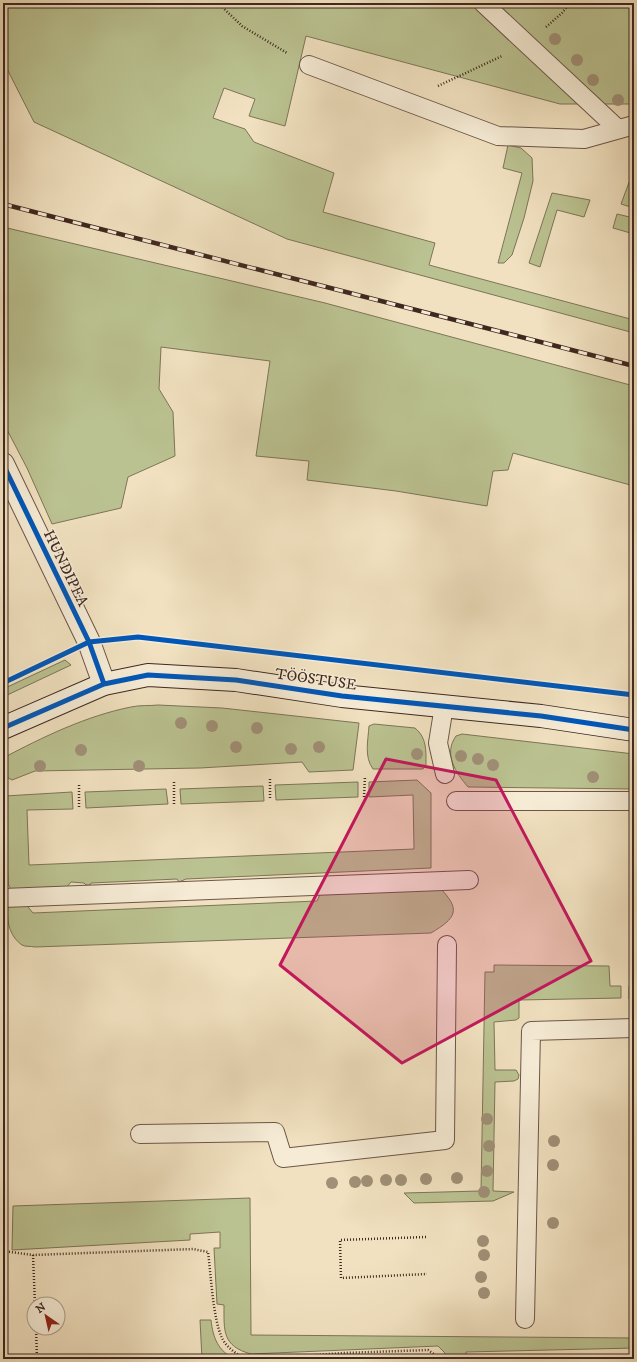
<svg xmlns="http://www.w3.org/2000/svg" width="637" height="1362" viewBox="0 0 637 1362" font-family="'IM FELL DW Pica',serif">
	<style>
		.green { fill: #bbc291; stroke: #7d7558 }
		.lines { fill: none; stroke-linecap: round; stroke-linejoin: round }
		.lane-casing { stroke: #6c5648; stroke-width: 20 }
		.street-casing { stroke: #6c5648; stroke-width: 24 }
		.secondary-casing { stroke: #3f2820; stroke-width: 24 }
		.path { stroke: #3f2820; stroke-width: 2.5; stroke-dasharray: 1 2; stroke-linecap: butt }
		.lane { stroke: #f6ecd6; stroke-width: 18 }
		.street { stroke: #f6ecd6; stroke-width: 22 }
		.secondary { stroke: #f6ecd6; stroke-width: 22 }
		.rail-casing { stroke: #3f2820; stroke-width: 4.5 }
		.rail { stroke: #f6ecd6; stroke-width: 3; stroke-dasharray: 9; stroke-linecap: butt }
		.cycleway-casing { stroke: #f6ecd6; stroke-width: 8 }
		.cycleway { stroke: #0057b8; stroke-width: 5 }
		.tree { fill: #a09077 }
		.marked { fill: #c2185b; fill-opacity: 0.2; stroke: #c2185b; stroke-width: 3; stroke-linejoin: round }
		.labels { text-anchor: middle; stroke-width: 3; stroke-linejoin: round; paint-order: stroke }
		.street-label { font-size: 15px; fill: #3f2820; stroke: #f6ecd6 }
	</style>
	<rect width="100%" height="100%" fill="#f1e1c0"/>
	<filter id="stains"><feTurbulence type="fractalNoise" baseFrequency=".005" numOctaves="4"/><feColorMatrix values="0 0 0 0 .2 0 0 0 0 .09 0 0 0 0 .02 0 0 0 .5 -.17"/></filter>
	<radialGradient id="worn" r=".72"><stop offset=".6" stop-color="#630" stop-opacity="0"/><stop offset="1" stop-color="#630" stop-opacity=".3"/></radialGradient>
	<path class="green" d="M3,3H634V104H560L306,36L285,126L249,116L255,99L224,88L213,118L245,129L254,142L334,173L323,212L435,243L429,265L634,320V333L287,239L34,122L3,61Z
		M508,145L521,148L532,158L533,181L524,218L512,255L504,263H498L522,173L503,168Z
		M634,169V208L621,204Z
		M552,193L590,200L584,217L557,210L540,267L529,263Z
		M617,214L634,218V234L613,228Z
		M3,227L325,303L634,386V486L513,453L508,470L493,471L487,506L396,491L307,480L309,461L256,456L270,361L161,347L159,389L173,412L175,456L128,477L121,508L52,524L27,468L3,422Z
		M65,660L71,665L3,697V689Z
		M158,705L222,708L359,723L353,770L309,772L302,762L200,768L35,771L12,780C2,776 3,767 3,758C43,737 86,716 131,707C139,705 149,706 158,705Z
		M374,724L415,728C427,738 426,751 426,765L423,769H373C364,757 368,741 369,726Z
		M462,734L634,754V789L468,787C456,773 443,754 456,736Z
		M417,780L431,793V868L186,879L179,882L177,879L91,883L90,885H86L84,883L71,882L66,888L11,889L8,884L5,796L72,792L73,809L27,810L29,865L414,849L413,795L369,797V782Z
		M358,782V797L276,800L275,785Z
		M263,786L264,801L181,804L180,789Z
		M166,789L168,804L86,808L85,792Z
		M439,887C462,910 456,918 431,933L35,947C31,946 25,947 22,945C9,936 6,919 8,906L23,901L33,913L317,901L322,890Z
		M494,965L609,966L610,986H621V998L519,1000V1018L516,1020L494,1022L495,1070H516L519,1075L518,1079L514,1081L495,1082L493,1191L514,1192L493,1201L414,1203L404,1193L481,1191L485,972H494Z
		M629,986H634V999H629Z
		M250,1198L251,1335L634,1338V1348L466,1352V1359H446L445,1353L438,1346L251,1354C222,1346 224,1331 224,1305L217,1304L214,1248H220V1232L190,1234V1240L12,1250L13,1206Z
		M200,1320H211C213,1338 218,1351 235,1359H202Z"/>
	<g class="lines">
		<g class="lane-casing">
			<path id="lane" d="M483,3L618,129
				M309,65L498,136L584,139L634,125
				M444,706L438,743L445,774
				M456,801H634
				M3,898L469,880
				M140,1134L275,1132L283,1158L445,1140L447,945
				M525,1319L531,1031L634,1028"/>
		</g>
		<g class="street-casing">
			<path id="street" d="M3,464L89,642L104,684"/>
		</g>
		<g class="secondary-casing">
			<path id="secondary" d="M3,728L104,684L148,675L236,680L342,696L541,716L634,730"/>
		</g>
		<path class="path" d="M218,3L242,26L287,53
			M546,27L562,13L570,3
			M438,86L502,56
			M270,779V800
			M174,782V804
			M79,785V808
			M364,797L365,776
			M426,1237L340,1240L341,1278L427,1274
			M3,1251L33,1255L193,1249L208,1252C211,1275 213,1319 222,1338C227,1348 238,1356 248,1359
			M33,1255L35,1304
			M36,1328L37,1359
			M260,1359L344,1353L428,1350L441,1359"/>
		<use href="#lane" class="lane"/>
		<use href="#street" class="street"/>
		<use href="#secondary" class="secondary"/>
		<g class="rail-casing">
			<path id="rail" d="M3,204L634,366"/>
		</g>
		<use href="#rail" class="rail"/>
		<g class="cycleway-casing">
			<path id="cycleway" d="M3,464L89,642L104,684
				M3,683L89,642L138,637L634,695
				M3,728L104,684L148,675L236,680L342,696L541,716L634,730"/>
		</g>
		<use href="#cycleway" class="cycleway"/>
	</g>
	<g class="tree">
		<circle cx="555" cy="39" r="6"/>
		<circle cx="577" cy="60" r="6"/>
		<circle cx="593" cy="80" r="6"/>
		<circle cx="618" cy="100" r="6"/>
		<circle cx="181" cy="723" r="6"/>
		<circle cx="212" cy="726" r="6"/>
		<circle cx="257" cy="728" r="6"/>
		<circle cx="236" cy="747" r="6"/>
		<circle cx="319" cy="747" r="6"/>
		<circle cx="291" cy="749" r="6"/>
		<circle cx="81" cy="750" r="6"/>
		<circle cx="417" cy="754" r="6"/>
		<circle cx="461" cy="756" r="6"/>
		<circle cx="478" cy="759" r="6"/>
		<circle cx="493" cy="765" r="6"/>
		<circle cx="40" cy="766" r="6"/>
		<circle cx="139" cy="766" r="6"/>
		<circle cx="593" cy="777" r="6"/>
		<circle cx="487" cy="1119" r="6"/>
		<circle cx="554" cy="1141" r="6"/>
		<circle cx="489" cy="1146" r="6"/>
		<circle cx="553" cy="1165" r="6"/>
		<circle cx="487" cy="1171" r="6"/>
		<circle cx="457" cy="1178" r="6"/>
		<circle cx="426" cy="1179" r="6"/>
		<circle cx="386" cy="1180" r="6"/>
		<circle cx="401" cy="1180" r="6"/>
		<circle cx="367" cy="1181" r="6"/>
		<circle cx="355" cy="1182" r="6"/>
		<circle cx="332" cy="1183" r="6"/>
		<circle cx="484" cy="1192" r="6"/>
		<circle cx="553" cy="1223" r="6"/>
		<circle cx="483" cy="1241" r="6"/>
		<circle cx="484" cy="1255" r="6"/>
		<circle cx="481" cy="1277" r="6"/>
		<circle cx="484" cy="1293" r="6"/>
	</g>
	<path class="marked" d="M386,759L496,780L591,961L402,1063L280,965Z"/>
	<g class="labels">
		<g class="street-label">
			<text transform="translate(66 568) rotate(64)" y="5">HUNDIPEA</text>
			<text transform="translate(316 679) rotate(8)" y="5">TÖÖSTUSE</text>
		</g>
	</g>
	<rect width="637" height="1362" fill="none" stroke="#f1e1c0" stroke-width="16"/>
	<rect x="4" y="4" width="629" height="1354" fill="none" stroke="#3f2820" stroke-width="2"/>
	<rect x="8" y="8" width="621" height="1346" fill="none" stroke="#3f2820"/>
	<g transform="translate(46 1316) rotate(326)"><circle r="19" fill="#f6ecd6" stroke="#ad9e8d"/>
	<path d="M0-3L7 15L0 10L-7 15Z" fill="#8f2418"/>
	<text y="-6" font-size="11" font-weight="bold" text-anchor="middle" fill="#3f2820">N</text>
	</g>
	<rect width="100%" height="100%" filter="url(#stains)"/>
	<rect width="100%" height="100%" fill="url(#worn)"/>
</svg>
